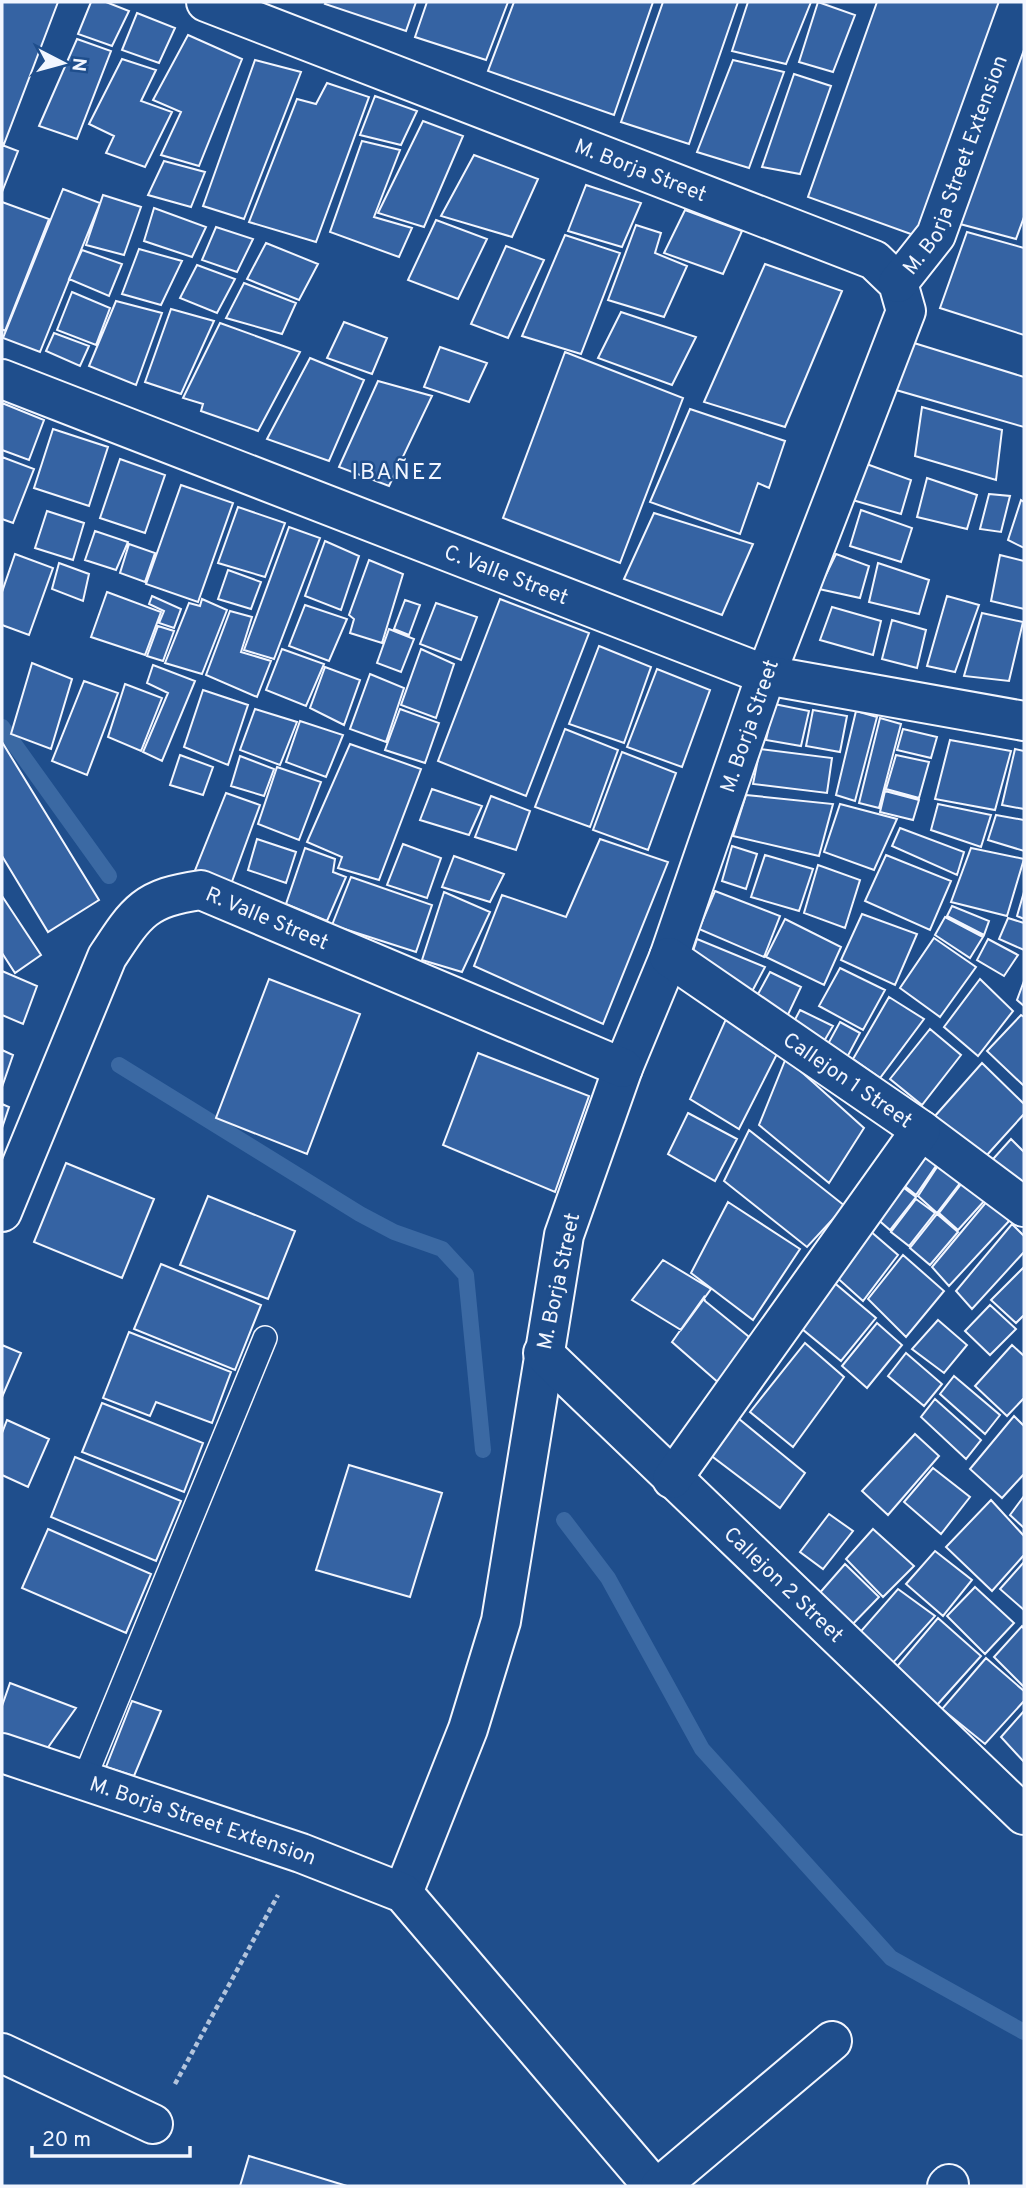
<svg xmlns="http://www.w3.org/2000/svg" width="1026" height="2188" viewBox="0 0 1026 2188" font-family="Overpass,sans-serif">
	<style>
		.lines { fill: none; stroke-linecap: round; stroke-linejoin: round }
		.stream { stroke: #3b69a3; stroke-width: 16 }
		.building { fill: #3563a3; stroke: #f2f6ff; stroke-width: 2 }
		.lane-casing { stroke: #f2f6ff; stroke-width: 26 }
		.street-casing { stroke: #f2f6ff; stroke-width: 42 }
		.path { stroke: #b3c4dc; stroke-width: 4.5; stroke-dasharray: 5 3.5; stroke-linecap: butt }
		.lane { stroke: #1f4e8c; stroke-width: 23 }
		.street { stroke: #1f4e8c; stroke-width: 38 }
		.labels { text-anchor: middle; stroke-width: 5; stroke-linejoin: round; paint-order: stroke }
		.street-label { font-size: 21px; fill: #f2f6ff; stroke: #1f4e8c }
		.neighbourhood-label { font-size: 23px; letter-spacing: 2px; fill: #f2f6ff; stroke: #1f4e8c }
	</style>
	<rect width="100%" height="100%" fill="#1f4e8c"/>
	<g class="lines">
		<path class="stream" d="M2,727L109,876
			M119,1065L360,1214L394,1232L442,1249L466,1275L483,1450
			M564,1520L608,1578L702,1749L891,1958L1024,2032"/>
	</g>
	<path class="building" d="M2,2H58L4,144L2,143Z
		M91,2H106L129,11L112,46L78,34Z
		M326,2H416L406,31L325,4Z
		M427,2H508L486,60L415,37Z
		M514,2H653L614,115L488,71Z
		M663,2H738L689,144L621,122Z
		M748,2H811L786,64L732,51Z
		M818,2L855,15L833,72L799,62Z
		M877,2H1003L919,237L808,197Z
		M137,13L175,28L159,63L122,50Z
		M188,35L242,59L199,166L161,155L181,112L153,100Z
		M77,39L111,51L77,139L39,126Z
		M1024,44V217L1016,239L960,224Z
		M122,59L156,70L141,101L172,112L145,167L106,153L114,136L89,124Z
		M255,60L301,72L244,219L203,206Z
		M733,60L784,72L749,168L697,152Z
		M794,74L831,86L800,174L762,167Z
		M327,83L369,97L316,242L249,222L297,99L316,104Z
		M375,96L417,111L401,145L360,135Z
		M423,121L463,136L424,227L378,213Z
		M362,141L400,150L374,217L412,228L399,257L330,232Z
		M2,145L18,151L2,192Z
		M474,155L538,179L512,237L441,216Z
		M164,161L205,172L191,207L148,195Z
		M586,185L641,203L622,247L568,231Z
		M63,189L100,203L40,352L3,338Z
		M103,195L141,207L124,255L86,245Z
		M2,202L49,219L5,331L2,329Z
		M154,208L206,227L192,257L144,241Z
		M685,210L742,231L723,274L664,253Z
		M436,220L487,239L458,299L408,280Z
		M636,225L661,233L655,253L687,266L664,317L608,300Z
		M216,227L253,239L237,272L202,260Z
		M967,232L1024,248V335L940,308Z
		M565,235L620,253L581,354L522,336Z
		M266,243L318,264L299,300L247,279Z
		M506,246L544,260L508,338L471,324Z
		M139,249L182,261L161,305L122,294Z
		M82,250L122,264L109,296L69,279Z
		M765,264L842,291L785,427L704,402Z
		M197,265L235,279L217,313L180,298Z
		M244,283L296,303L282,334L226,318Z
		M72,292L110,308L96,345L57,330Z
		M116,301L162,313L136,385L89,366Z
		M171,309L214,321L181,394L145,382Z
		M621,312L696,337L672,385L598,358Z
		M344,322L387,338L372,374L327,358Z
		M220,323L300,352L258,431L201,411L203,404L183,398Z
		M54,333L89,346L80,366L46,351Z
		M914,343L1024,377V427L896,390Z
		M440,347L487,363L469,402L424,387Z
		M565,352L683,398L620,563L503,518Z
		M310,358L364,380L329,461L267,439Z
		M378,381L432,396L389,486L339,467Z
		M2,403L44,420L29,460L2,450Z
		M922,407L1002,430L996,480L915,456Z
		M690,409L785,441L769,488L758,483L740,534L650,502Z
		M53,429L108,447L89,506L34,488Z
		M2,457L34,469L13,523L2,519Z
		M120,459L165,475L145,533L100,518Z
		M861,462L911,480L901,514L849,499Z
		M927,478L977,495L967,529L917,517Z
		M181,485L233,503L198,602L146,584Z
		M989,494L1010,496L1001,532L980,529Z
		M1021,500L1024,502V548L1008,540Z
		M238,507L285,523L265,577L218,563Z
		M861,510L912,528L901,562L850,546Z
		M47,511L84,523L73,560L35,548Z
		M654,513L753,544L722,615L624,579Z
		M289,527L320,538L274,659L244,650Z
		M95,531L128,542L116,570L85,560Z
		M325,541L359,556L341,610L305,596Z
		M129,544L155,553L145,582L120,573Z
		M15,554L53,568L29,635L2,625V592Z
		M836,554L869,566L860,598L819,589Z
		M1000,555L1024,561V609L991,601Z
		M369,560L403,574L382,643L350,633L354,619L349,615Z
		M59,563L89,574L83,601L52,589Z
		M878,563L929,580L919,614L869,602Z
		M228,570L261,582L251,609L218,599Z
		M107,592L161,612L145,655L91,637Z
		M152,596L181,609L174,628L159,623L164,611L149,604Z
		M947,596L979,605L955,672L927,666Z
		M202,599L227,610L202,674L165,663L189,603L200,606Z
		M500,599L589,633L526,796L438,761Z
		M405,600L420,605L409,635L394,629Z
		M436,603L477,617L461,660L420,644Z
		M305,605L347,619L329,661L289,646Z
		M832,607L881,621L873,655L820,640Z
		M230,611L252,617L241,652L271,661L257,697L206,675Z
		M982,613L1023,622L1009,681L964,676Z
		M892,620L926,630L917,668L882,659Z
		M158,626L174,631L163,661L147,656Z
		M389,629L414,639L401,672L377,663Z
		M599,646L651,667L624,743L569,724Z
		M282,649L324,664L306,706L266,690Z
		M421,649L454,664L436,718L401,705Z
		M32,663L72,679L51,749L11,734Z
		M153,665L195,681L162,761L143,752L168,693L147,683Z
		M325,667L360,680L344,725L310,708Z
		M657,669L710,690L682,767L627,747Z
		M370,674L404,688L386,742L350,729Z
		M84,681L118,693L87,775L52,761Z
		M125,684L162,698L141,751L108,737Z
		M203,690L248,705L228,765L184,747Z
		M774,704L809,711L801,746L766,740Z
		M255,709L297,722L280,765L240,750Z
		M400,709L439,723L425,763L385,750Z
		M813,710L847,716L840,752L806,746Z
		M856,711L877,717L855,801L836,795Z
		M880,718L901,724L879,808L859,803Z
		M300,721L343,735L326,777L286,762Z
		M565,729L618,750L590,827L535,807Z
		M903,729L937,737L931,758L897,750Z
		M950,740L1011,751L995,810L935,799Z
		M2,742L99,900L48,932L2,856Z
		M350,744L421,769L379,880L338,868L342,857L307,842Z
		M760,749L832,758L827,793L753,784Z
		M1015,749L1024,751V809L1002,805Z
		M622,752L676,773L648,850L593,830Z
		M180,755L213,767L203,795L170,785Z
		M896,755L929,762L919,798L886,789Z
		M240,756L274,769L264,796L231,786Z
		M277,767L321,782L299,840L258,824Z
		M432,789L482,806L469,835L420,820Z
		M885,791L919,800L913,820L880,812Z
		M226,793L260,805L230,887L194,873Z
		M746,795L833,804L819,856L733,836Z
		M491,796L530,811L516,850L475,837Z
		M840,804L897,819L874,870L824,852Z
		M938,804L991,815L981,847L931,830Z
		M996,815L1024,820V851L988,840Z
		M900,828L964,852L957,875L892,846Z
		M257,839L296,852L286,883L248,870Z
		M600,839L668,862L603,1024L474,966L502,895L566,917Z
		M403,844L441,858L427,898L387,885Z
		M732,846L757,854L746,889L722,881Z
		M305,848L335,859L333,872L346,877L327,921L286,904Z
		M971,848L1024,859L1007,916L951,902Z
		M765,855L813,869L799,911L751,897Z
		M886,855L951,881L930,930L865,901Z
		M454,856L504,874L490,902L442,887Z
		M818,865L860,880L845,928L804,913Z
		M351,877L432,905L416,952L332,925Z
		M715,891L780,916L764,957L699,929Z
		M444,892L490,912L462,972L422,960Z
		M1024,892V919L1017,916Z
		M2,896L41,955L15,973L2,953Z
		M952,906L989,921L984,935L947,916Z
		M862,914L917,934L895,985L841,960Z
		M945,917L983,937L970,958L935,935Z
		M1008,918L1024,923V950L999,939Z
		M785,919L841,947L824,985L766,957Z
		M934,938L976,967L940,1017L900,988Z
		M697,939L765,967L747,1001L689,963Z
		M988,939L1018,955L1004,976L977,960Z
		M840,968L885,990L863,1030L819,1006Z
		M2,971L37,986L23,1024L2,1015Z
		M770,972L801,987L783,1025L752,1005Z
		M269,979L360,1014L307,1154L216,1118Z
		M980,979L1013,1011L978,1056L944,1027Z
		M1024,981V1006L1017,1000Z
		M889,997L924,1019L880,1078L853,1059Z
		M800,1010L833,1026L820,1048L788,1033Z
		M1021,1015L1024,1017V1086L987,1051Z
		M726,1019L781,1046L739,1129L690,1099Z
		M840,1022L860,1033L844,1063L823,1053Z
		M930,1029L961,1055L922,1105L890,1079Z
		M2,1050L13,1055L2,1087Z
		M478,1053L589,1096L555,1192L443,1145Z
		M786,1058L864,1128L829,1183L759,1125Z
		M982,1063L1024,1104V1114L977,1166L927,1125Z
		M2,1104L9,1107L2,1128Z
		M688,1113L737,1139L715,1181L668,1154Z
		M749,1130L845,1206L807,1247L724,1181Z
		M1011,1139L1024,1152V1201L985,1168Z
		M924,1149L940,1160L916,1195L901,1183Z
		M941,1161L964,1178L937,1213L918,1196Z
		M66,1163L154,1199L122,1278L34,1242Z
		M965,1179L986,1199L958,1230L939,1213Z
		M900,1185L916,1197L890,1230L875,1217Z
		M208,1196L295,1231L268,1299L180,1265Z
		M916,1199L935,1213L909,1246L891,1232Z
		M988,1200L1010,1220L949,1286L932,1267Z
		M728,1202L800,1249L753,1320L691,1273Z
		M937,1214L958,1232L930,1265L910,1248Z
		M1012,1224L1024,1236V1252L972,1309L956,1291Z
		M869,1230L898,1255L863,1301L834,1275Z
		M903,1255L944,1291L906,1337L868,1299Z
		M663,1260L711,1289L681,1330L632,1300Z
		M161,1264L261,1305L235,1370L134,1329Z
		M1024,1267V1315L1016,1323L991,1300Z
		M831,1280L876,1318L841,1361L796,1324Z
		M704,1297L705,1301L759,1345L728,1391L672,1342Z
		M990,1305L1016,1329L990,1355L965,1331Z
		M938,1320L967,1345L944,1373L912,1349Z
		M877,1323L902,1345L867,1388L842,1366Z
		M129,1332L231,1372L212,1423L156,1402L150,1416L103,1398Z
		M805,1343L844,1377L793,1447L750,1412Z
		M2,1345L21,1353L2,1397Z
		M1012,1345L1024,1356V1398L1007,1416L975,1386Z
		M906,1353L942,1384L924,1406L888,1376Z
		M954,1376L1000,1415L985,1434L940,1394Z
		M935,1399L981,1440L966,1459L921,1417Z
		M102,1403L203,1443L184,1492L82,1452Z
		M733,1414L805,1473L780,1508L705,1451Z
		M1014,1416L1024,1426V1474L1002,1498L970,1469Z
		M7,1420L49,1439L28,1487L2,1475V1433Z
		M915,1434L939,1456L888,1515L862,1491Z
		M75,1457L181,1501L156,1561L51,1517Z
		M349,1465L442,1493L410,1597L316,1570Z
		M933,1468L970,1497L941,1534L904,1502Z
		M1024,1496V1528L1010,1515Z
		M991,1500L1024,1536V1555L992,1591L946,1547Z
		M829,1514L853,1531L823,1569L800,1552Z
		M48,1529L151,1574L126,1633L22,1588Z
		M873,1529L914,1566L883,1597L846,1559Z
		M935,1551L972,1580L943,1616L906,1584Z
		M1024,1562V1610L1000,1589Z
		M845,1564L879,1597L848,1629L817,1596Z
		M975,1587L1014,1623L985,1654L947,1616Z
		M898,1589L935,1616L891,1665L855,1638Z
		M938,1618L981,1656L937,1705L894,1670Z
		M1022,1626L1024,1629V1687L994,1657Z
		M986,1658L1024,1691V1701L985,1744L942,1709Z
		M10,1683L76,1708L44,1753L2,1742V1706Z
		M132,1701L161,1711L134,1776L106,1767Z
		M1024,1711V1762L1001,1737Z
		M249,2156L347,2186H240Z"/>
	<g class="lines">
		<g class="lane-casing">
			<path id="lane" d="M83,1782L265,1338"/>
		</g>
		<g class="street-casing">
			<g id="street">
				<path id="s1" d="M206,2L874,260L898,283L906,311L766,675L669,957L623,1068L564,1235L501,1621L468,1729L403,1893"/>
				<path id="s2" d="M898,283L936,235L1020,2"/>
				<path id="s3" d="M2,379L766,675L1024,721"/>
				<path id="s4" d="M669,957L921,1130L1024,1207"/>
				<path id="s5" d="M2,1212L107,957C137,911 145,898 201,890L623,1068"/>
				<path id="s6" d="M543,1353L1024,1815"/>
				<path d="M672,1479L921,1130"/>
				<path id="s7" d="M2,1753L301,1853L403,1893L653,2186"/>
				<path d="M2,2053L153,2124"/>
				<path d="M660,2186L832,2041"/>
				<path d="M947,2186L949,2184"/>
			</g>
		</g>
		<path class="path" d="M175,2084L278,1895"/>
		<use href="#lane" class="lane"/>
		<use href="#street" class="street"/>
	</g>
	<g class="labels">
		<g class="street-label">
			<text dy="7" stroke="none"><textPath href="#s2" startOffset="133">M. Borja Street Extension</textPath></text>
			<text dy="7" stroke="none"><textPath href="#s1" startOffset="466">M. Borja Street</textPath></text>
			<text dy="7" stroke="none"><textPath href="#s3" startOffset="541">C. Valle Street</textPath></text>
			<text transform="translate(749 726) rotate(-71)" y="7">M. Borja Street</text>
			<text dy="7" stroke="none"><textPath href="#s5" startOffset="469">R. Valle Street</textPath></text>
			<text dy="7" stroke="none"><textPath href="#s4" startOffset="217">Callejon 1 Street</textPath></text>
			<text transform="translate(558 1281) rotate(-78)" y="7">M. Borja Street</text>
			<text dy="7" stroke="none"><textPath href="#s6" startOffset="334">Callejon 2 Street</textPath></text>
			<text dy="7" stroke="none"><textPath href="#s7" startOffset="212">M. Borja Street Extension</textPath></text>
		</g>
		<g class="neighbourhood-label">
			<text x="398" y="479">IBAÑEZ</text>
		</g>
	</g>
	<rect width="1026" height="2188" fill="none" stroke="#f2f6ff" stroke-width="7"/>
	<g transform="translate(63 63) rotate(96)" stroke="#1f4e8c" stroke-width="5" paint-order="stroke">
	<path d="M0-5L12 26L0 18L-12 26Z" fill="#f2f6ff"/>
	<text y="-10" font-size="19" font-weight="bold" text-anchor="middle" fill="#f2f6ff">N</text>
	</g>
	<path d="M32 2146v10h158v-10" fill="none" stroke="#f2f6ff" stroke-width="3.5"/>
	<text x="42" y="2146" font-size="21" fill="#f2f6ff" stroke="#1f4e8c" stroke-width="5" paint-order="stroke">20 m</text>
</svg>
